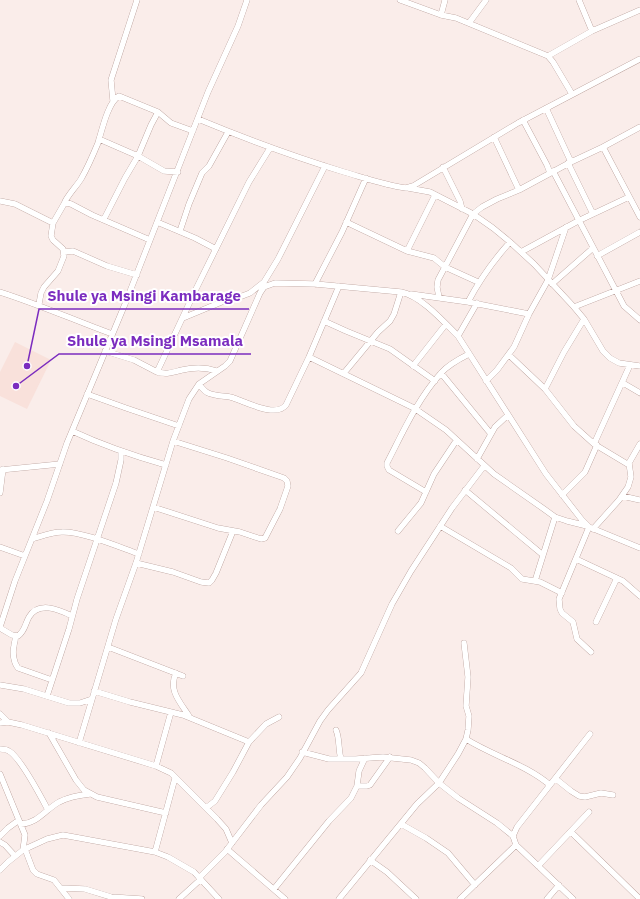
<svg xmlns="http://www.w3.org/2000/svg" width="640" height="899" viewBox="0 0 640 899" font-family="'IBM Plex Sans',sans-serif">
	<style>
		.built { fill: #f9e1db }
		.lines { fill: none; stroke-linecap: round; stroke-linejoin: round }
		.minor-casing { stroke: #ac8e88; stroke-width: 6 }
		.minor { stroke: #fff; stroke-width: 5.5 }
		.leader { fill: none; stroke: #7b2cbf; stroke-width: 1.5 }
		.callout-dot { fill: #7b2cbf; stroke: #fff; stroke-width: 1.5 }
		.callout-label { font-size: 15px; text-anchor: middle; font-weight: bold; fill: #7b2cbf; stroke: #fff; stroke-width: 4; stroke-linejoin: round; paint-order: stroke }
	</style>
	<rect width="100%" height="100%" fill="#faedea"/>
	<path class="built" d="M15,342L51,360L27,409L0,396V372Z"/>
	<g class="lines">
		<g class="minor-casing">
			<path id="minor" d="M400,0L441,15L456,18L548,56L553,62L572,94
				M579,0L592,31
				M441,15L445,0
				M469,23L486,0
				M548,56L592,31L640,10
				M113,101L111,80L137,0
				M546,108L571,162
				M198,119C246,139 295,157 344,172C365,178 385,185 406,188L413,186L518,123L640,59
				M523,120L547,165L550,173
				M494,137L519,190
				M99,139L138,156L164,171L178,172
				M603,147L640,217
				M568,163L593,214
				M443,167L460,201L462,209
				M553,171L624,306L640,320
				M408,188L430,192L473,214L493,228L510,242L534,264L574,307L584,319L603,351L610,358L619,363L640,366
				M0,201L15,204L53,223
				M64,204C66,197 76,187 81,179C88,167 93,155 98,143C102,130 108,102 119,96L158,112L171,123L193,131
				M104,219L125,178L138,156L151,125L158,112
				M157,222L195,238L216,249
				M346,222L407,251L434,258L445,267L478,282
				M180,231L189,204L202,173L209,166L228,132
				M407,251L435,195
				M64,252L73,251L107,266L137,275
				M521,252L578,221L629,197
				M597,256L640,232
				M315,284L342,232L366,178
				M552,284L593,248
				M339,286L309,357L414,408L446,430L494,474L544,509L555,517L567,521L587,526
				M0,292C38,304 74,320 112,334
				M411,294L468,302L529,314
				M439,297L437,287L438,280L473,214L482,207L497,199L519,190L571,162L603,147L640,127
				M468,302C480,279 493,261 510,242
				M39,304L41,293L44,287L58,271L64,256L63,249L53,240L51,236L53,223L64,204L67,203L71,204L92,215L150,240
				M574,307L640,281
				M183,318L224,301L237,298L250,293L264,282L278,259L325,166
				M324,321L346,331L390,349L435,381
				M458,336L477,303
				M105,351L134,360L157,372L195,291L249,182L270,148
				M509,355L545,389L574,426L594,444L629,465
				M413,366L446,324
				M157,372C167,375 173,372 182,370C195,367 205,367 217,371
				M344,373L378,332L390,321L394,314L401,292
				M441,373L491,434
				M486,381L497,370L514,347L529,314L548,280L566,227
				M623,383L640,393
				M199,384C202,388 204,391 208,393C215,396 223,396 230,397C243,400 275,419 286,405L309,357
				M545,389L564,352L584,319
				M87,394L126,408L179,426
				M72,431C102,445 134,456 166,465
				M594,444L630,365
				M477,459L495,427L508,415
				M0,470L60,464
				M465,490L543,555
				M426,492L389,470L387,466V463C403,432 417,400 441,373C448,365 459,359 469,354
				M0,493L3,469
				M562,495L585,472L597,445
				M622,496L640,500
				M153,507L218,528L240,532L261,539L265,538L280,509L288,486L287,481L284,478L227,458L173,441
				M440,526L511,568L522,579L540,582L562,593
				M589,527L559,599L560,609L562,613L573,622L577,639L591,652
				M593,529L619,500L628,487L631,477L629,463L640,444
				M398,531L421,503L434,474L456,441
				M32,539C42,536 52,532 62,532C81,531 119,547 139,554
				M0,547L25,556
				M576,559L623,581L640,596
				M136,563L173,572L201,582L209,583L212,580L216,573L233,531
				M535,581L555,517
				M596,622L617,578
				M0,627L15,581L47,501L67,443L125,304L208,92L238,26L247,0
				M0,628L12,635L18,636C25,631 25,624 29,617C38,601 58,609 72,616
				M15,636C16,641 14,642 14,646C12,653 14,663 18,668L52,680
				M108,647L183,676
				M176,673C168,690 180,702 189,716
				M0,685L24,689L69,703H80L92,699
				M94,691L130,702L183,715L249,742
				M47,696L69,629L77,599L116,483L121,460V452
				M0,714L8,722
				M0,723L8,722L22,725L156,766L171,773L217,819L226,829L232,843
				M336,730C340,739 338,749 341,759
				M49,733L76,780L84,790L97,797L166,813
				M466,739C493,756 525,764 550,785
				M79,743L116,619L136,563L173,441L189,399L199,384L225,366L230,361L260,293L264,287L275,283L315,284L401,292C421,296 443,321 458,336L546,474L582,520L589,527L640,548
				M0,749C3,749 6,749 9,751C21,758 41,797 48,810
				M302,752L329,759H356L383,757L411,760L419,763L425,768L439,783L458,798L497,823L513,836
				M156,766L171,712
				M0,774L25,835L23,850L8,862L0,870
				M556,779L571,791L579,796L585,797L601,793L613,795
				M357,786H367L370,785L390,757
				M206,808L215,801L233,772L249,742L266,724L279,717
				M21,824C38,823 45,810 59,802C69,797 80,795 90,794
				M401,824L426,838L448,853L475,885
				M571,832L640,899
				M0,836L8,828L19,820
				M0,842L5,845L15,856
				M25,849L33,870L37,874L54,880L69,899
				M227,849L285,899
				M23,850L47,839L63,835L155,852L168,857L194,872L219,899
				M155,852L175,778
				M370,860L387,872L416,899
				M538,866L589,812
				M199,878L225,852L261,805L287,777L300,758L320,721L328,710L361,673L392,604L411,571L452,508L484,466
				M61,888L85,889L111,897L142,899
				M274,889L329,821L351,798L357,786L359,771L365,758
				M179,899L201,879
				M339,899L417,804L439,783L458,754L466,739L468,730L469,716L466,706L468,677L464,643
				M460,899L516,845
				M547,899L559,885
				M573,899L516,845L513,836L517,827L590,734"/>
		</g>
		<use href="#minor" class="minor"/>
	</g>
	<path class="leader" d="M27 366L39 309H249M16 386L59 354H251"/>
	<g class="callout-dot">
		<circle cx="27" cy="366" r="4"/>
		<circle cx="16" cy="386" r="4"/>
	</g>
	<g class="callout-label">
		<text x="144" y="301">Shule ya Msingi Kambarage</text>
		<text x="155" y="346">Shule ya Msingi Msamala</text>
	</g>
</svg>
